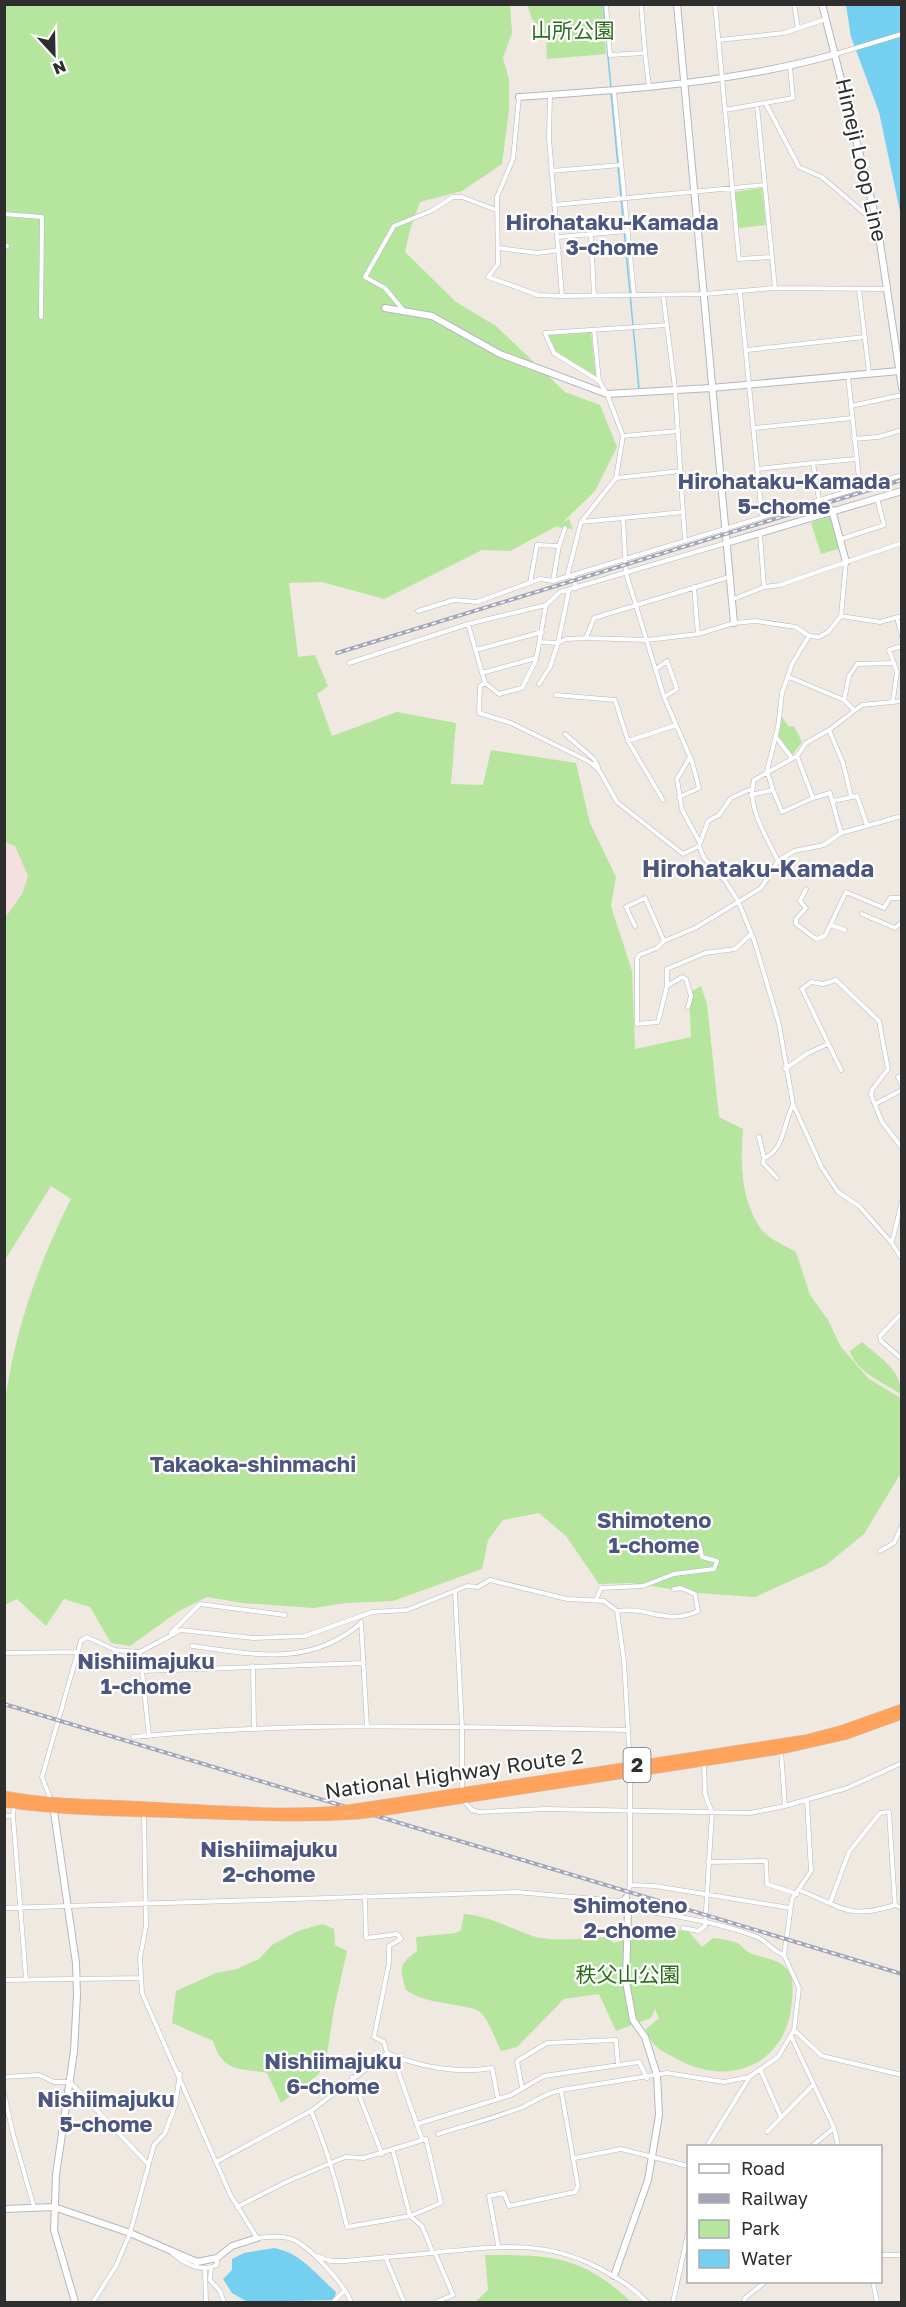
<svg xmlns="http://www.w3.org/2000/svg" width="906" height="2307" viewBox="0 0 906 2307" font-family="'Golos Text','Noto Sans JP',sans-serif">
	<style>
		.medical { fill: #f5dfe0 }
		.green { fill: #b6e59e }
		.water { fill: #75cff0 }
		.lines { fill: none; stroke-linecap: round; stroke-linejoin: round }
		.stream { stroke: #75cff0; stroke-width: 1.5 }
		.street-casing { stroke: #b4b7c1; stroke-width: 5 }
		.secondary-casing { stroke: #b4b7c1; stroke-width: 8 }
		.highway-casing { stroke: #c9c9c9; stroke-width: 9 }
		.street { stroke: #fff; stroke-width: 4 }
		.secondary { stroke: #fff; stroke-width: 6 }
		.highway { stroke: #ffa35c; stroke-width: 8 }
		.rail-casing { stroke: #a3a6b8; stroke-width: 4 }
		.rail { stroke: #fff; stroke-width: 1.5; stroke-dasharray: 4.5; stroke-linecap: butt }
		.highway-bridge-casing { stroke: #c9c9c9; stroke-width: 9; stroke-linecap: butt }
		.highway-bridge { stroke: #ffa35c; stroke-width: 8 }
		.labels { text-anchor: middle; stroke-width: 4.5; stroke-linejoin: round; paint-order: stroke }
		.shield { fill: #fff; stroke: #6d6d6d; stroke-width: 1.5 }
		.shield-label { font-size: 20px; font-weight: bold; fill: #2e2e2e }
		.park-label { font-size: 21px; fill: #2c6e1b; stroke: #fff }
		.street-label { font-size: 21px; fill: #2e2e2e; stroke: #fff }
		.neighbourhood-label { font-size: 22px; font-weight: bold; fill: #4d5680; stroke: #fff }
		.quarter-label { font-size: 24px; font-weight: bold; fill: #4d5680; stroke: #fff }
	</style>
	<rect width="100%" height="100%" fill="#efe9e1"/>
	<path class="medical" d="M5,843L12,846L24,859L28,876L13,910L5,918Z"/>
	<path class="green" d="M5,5H510L512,33L503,58L509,80V110L502,164L462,191L420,202L410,230L405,252L456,302L496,326L565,392L600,405L617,447L595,491L562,523L569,519L573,529L556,527L559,525L510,551L482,550L384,599L322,582L289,583L298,657L315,655L328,686L317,694L332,736L397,712L456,723L451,784L483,785L491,750L576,763L590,823L616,877L611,906L632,971L635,1049L691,1037L689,993L701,986L707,1004L719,1117L743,1129C740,1163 741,1200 761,1229C768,1239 786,1246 796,1252L810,1295L828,1320L841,1347L869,1379L899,1397L901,1402V1473L864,1534L826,1565L755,1597L698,1593L631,1583L599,1584L566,1536L539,1513L503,1520L488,1540L482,1569L393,1601L346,1603L314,1608L242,1603L207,1597L179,1611L130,1646L111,1643L90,1607L64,1599L46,1626L17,1599L5,1605L4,1510L7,1507L4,1503C5,1471 1,1435 5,1403C14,1332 39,1262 71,1199L51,1186L5,1260V918L22,894L28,876L15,846L4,842Z
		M527,5H602L606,54L547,59L546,38L532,19Z
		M762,188L766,225L739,228L735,192Z
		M591,332L596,376L555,351L548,335Z
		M830,516L841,548L821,554L811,523Z
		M782,717L789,727L794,726L802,742L792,755L778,736Z
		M862,1342C878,1356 902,1370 901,1394C884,1383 856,1372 850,1351Z
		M464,1914C489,1916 507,1927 530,1935C551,1943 588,1938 610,1937L613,1943L634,1937V1932L653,1926L689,1932L702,1947L713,1938C721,1939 731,1940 739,1944C743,1947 746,1951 750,1953C763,1959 776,1957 787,1969C794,1978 793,1989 792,1999C789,2063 731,2089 677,2059C662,2051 651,2047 646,2029L659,2018L655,2009L651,2018L616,2031L599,1994L564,1999L517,2047L501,2051C495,2039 490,2022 481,2013C472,2003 427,2006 406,1990C400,1968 398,1965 417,1951L416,1937L456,1933L461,1930Z
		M322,1924L334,1929L335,1945L347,1951L334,2009L326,2061L318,2075L281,2103L267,2073C238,2068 223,2072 213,2041L172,2023L176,1991L216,1973L237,1969L259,1959L272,1945L298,1931Z
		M485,2255C551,2255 581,2255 631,2302H475L488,2290Z"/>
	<path class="water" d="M846,5H901V216L879,112L851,37Z
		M274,2248C300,2252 318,2276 336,2292L334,2300L248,2302L232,2293L223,2279L232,2270V2259L244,2253Z"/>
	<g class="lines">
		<path class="stream" d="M603,4L611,88
			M611,92L639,389"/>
		<g class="street-casing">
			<path id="street" d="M606,4L610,55L645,53L649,87
				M641,4L645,53
				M715,4L739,259L772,257
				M794,4L798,28
				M719,40L784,33L826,19
				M836,54L902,34
				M614,91L634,295
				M550,95L549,138L562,296
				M519,97L513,159L497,197L498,264L488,277L538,295L562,296L705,294L775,288L887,289
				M766,104L799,167L822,177L876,223
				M757,105L775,288
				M725,110L793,98L790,67
				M551,171L621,165
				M554,205L765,185
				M4,214L42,217L41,317
				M591,235L594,296
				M558,237L627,231
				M4,246H7
				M499,248L538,253L559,250
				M859,289L869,373
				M740,293L762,517
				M663,295L675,388L683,512L623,518L626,573L664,697L690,757L677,779L682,810L700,843
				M404,311L385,288L365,277L394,226L431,211L453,197H462L496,210
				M594,330L599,381L607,394L623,436
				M747,350L865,337
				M848,376L860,488
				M599,381L554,353L545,333L667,325
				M851,406L902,395
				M754,428L852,418
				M854,439L878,437L902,430
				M813,463L856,459
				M757,469L813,463L819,500
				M616,478L623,436L678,431
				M683,512L685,540
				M581,522L616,478L681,471
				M841,539L884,525L877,498
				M559,546L565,528
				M573,576L576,588
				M567,577L581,522L623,518
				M530,583L537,545L559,546L553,581
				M694,587L698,634
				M764,587L780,585L846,562
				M731,600L764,587L760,534
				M418,611L454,600L477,602L540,579L553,581L902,475
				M841,616L846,562L902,543
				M897,618L902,636
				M468,624L485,683L499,694L522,688L536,660L546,605
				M586,638L594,618L729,577
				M540,642L558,643L566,639L586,638L647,640L698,634L734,623L756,621L796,627L809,636L819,637L828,632L841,616L880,622L902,616
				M476,650L542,632
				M349,663L468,624L546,605L560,592L726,543
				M656,669L667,661L677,689L664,697
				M482,673L536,658
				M789,677L844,700L854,710
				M485,683L480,686L479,713L511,723L588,761L599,770L617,802L683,854L699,846
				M539,684L550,667L558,643L569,590
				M556,695L615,700L628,741L676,725
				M844,700L849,676L857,664L894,663
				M893,700L897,672L889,650L902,646
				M829,730L843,763L851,796
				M565,734L594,759L598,767
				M776,737L792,758
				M628,741L663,800
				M751,789L731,798L719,815L708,821L699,846L704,858L726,882L738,901L754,940L779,1024L793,1104L822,1168L838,1192L859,1206L891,1242L902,1259
				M773,790L782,812L813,798L797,756
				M751,795L773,790L767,771L778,727L782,693L792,664L809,636
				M679,797L699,788L691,758
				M813,798L830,793L841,833
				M833,801L857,796L867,825
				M778,861C767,837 746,807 754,780L797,756L806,743L829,730L862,705L902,701
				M806,889L800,901L806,908L796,919V924L816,939L825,936L846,892L884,908L890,898H902
				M862,914L895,928L902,922
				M831,925L845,930
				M635,926L626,907L645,898L664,941L695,928L761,888L778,861L794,851L824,845L841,833L902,816
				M664,941L657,948L639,955L637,959V1024L658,1022L667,986V969L705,953L735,949L751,934
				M667,986L682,977L686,979L691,996L688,1007
				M785,1069L808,1053L828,1044
				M841,1070L802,989L811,982L823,984L836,980L879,1021L888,1069L872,1090L871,1095L882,1122L902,1148
				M902,1075L898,1077L902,1086
				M875,1104L902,1090
				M759,1137L764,1158C785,1150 783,1123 793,1105
				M764,1158L763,1163L777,1178
				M892,1242L902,1201
				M902,1313L880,1336L881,1341L902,1359
				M880,1551L894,1543L902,1525
				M455,1592L462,1727V1792
				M596,1600L601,1588L643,1586L674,1574L714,1569L717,1561L702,1557L699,1543
				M617,1611C648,1606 666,1626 698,1611L695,1594L681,1588L674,1589
				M361,1622L367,1726
				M171,1633L200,1604L285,1615
				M192,1646C254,1654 309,1668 361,1623
				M140,1652L149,1736
				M4,1653L78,1652
				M253,1666L254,1727
				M142,1671L364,1663
				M133,1737C298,1721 462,1727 627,1730
				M781,1751L785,1806
				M51,1800L42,1777L81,1641L87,1637L115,1650L140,1652L181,1630L253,1638L305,1636L372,1612L407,1610L467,1586L478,1587L490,1580L567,1599L604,1601L617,1611L624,1661L630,1765
				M463,1800L472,1810L479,1812L545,1809L750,1813L785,1806L847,1788L902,1763
				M14,1805L13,1816L26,1979
				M144,1814L146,1926L140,1958L142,1993L230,2194L257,2238C268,2237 283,2235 294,2240C312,2249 344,2284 351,2302
				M4,1816H13
				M708,1862L766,1861L767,1884L797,1894
				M630,1885L655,1886L790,1908
				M799,1890C842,1907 848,1920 895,1905L902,1908
				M365,1896L366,1938L397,1934L401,1939L389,1946V1963L374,2037L384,2042L387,2053
				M830,1903L849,1852L880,1813L889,1812L895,1905
				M4,1908L516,1892L618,1901L626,1898L630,1885V1772
				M628,1908C672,1916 716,1921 757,1937C767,1941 772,1951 784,1955
				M683,1928L698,1931L705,1926L712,1813L705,1794L704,1763
				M4,1980L141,1978
				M794,2030L822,2056L902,2075
				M791,2036L834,2128L838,2146
				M387,2053C419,2067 458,2074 492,2068L498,2099
				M402,2059L397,2068L422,2139
				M760,2069L781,2117
				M4,2077L39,2075L54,2082H70L147,2163
				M352,2077L382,2154
				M522,2088L517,2061L547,2043L616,2040L618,2065
				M4,2093L13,2134L34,2207
				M417,2124L511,2095L544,2076L639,2062L647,2078
				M767,2132L813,2085
				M438,2134C466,2125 495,2118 523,2107C536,2101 546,2093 561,2090L667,2073L724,2082L749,2077L778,2057L794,2030L799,1988L784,1955L792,1899L811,1871L807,1801
				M707,2146L749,2078
				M812,2146L834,2128
				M393,2151L410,2216L422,2226L433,2253
				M575,2158L621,2149L688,2166
				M218,2161L311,2111L387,2053
				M237,2207L286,2182L345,2157L364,2158L426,2139L441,2203L410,2216L347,2227C338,2187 327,2149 311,2111
				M498,2245L489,2196L504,2193L509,2206L575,2192L578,2186L561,2090
				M435,2253L453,2295L436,2302
				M173,2254C185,2264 201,2273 217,2265V2258
				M880,2255H902
				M316,2256L331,2261H345C374,2258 403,2256 432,2253C494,2247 541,2238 599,2268C617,2278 633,2287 647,2302
				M385,2256L404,2302
				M211,2268L210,2280L220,2291L224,2302
				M205,2269L206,2302
				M873,2282L877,2302
				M93,2302L116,2266L130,2233L154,2145L165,2133L175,2106L180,2074
				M333,2302L345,2290
				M673,2302L688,2233
				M744,2302L745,2298L765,2282"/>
		</g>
		<g class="secondary-casing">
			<path id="secondary" d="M677,4L734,623
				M822,4L877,223L902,388
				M519,97C625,90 733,83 836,54
				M385,308L432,316L500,354L607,394L711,388L899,371
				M832,510L846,562
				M726,543L902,491
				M53,1805L76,1963L77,1995L74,2051L56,2175L54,2230L75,2302
				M4,2209L54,2207L130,2233L197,2262L217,2258L232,2246L257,2238
				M614,2276L648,2180L659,2115L657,2075L645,2037L633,2020L626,1982L628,1908L626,1898"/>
		</g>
		<g class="highway-casing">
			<path id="highway" d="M4,1795C51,1804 99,1803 147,1806C210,1809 276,1815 340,1810
				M4,1803C64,1812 124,1812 184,1814C242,1816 301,1819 359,1815
				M368,1806L805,1739L843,1729L902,1708
				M380,1812L781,1750L847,1735L902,1715"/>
		</g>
		<use href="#street" class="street"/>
		<use href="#secondary" class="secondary"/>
		<use href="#highway" class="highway"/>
		<g class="rail-casing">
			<path id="rail" d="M337,653L902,480
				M4,1704L902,1974"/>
		</g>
		<use href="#rail" class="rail"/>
		<g class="highway-bridge-casing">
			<path id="highway-bridge" d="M340,1810L368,1806
				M359,1815L380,1812"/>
		</g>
		<use href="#highway-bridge" class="highway-bridge"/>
	</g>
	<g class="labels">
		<rect class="shield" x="623.5" y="1748" width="27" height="34" rx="4.5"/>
		<g class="shield-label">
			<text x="637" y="1772">2</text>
		</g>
		<g class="park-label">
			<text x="573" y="38">山所公園</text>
			<text x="628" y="1982">秩父山公園</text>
		</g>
		<g class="street-label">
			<text transform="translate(861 160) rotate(77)" y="7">Himeji Loop Line</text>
			<text transform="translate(454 1774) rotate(-8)" y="7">National Highway Route 2</text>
		</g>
		<g class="neighbourhood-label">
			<text x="612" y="230">Hirohataku-Kamada<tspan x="612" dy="25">3-chome</tspan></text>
			<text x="784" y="489">Hirohataku-Kamada<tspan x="784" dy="25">5-chome</tspan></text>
			<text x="253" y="1472">Takaoka-shinmachi</text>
			<text x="654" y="1528">Shimoteno<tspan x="654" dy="25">1-chome</tspan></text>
			<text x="146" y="1669">Nishiimajuku<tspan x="146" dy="25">1-chome</tspan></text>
			<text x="269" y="1857">Nishiimajuku<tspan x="269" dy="25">2-chome</tspan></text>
			<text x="630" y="1913">Shimoteno<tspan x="630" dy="25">2-chome</tspan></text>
			<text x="333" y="2069">Nishiimajuku<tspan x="333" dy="25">6-chome</tspan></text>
			<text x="106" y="2107">Nishiimajuku<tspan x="106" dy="25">5-chome</tspan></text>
		</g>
		<g class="quarter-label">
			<text x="758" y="877">Hirohataku-Kamada</text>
		</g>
	</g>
	<rect width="906" height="2307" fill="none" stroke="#2e2e2e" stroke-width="12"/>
	<rect x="687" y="2145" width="195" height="138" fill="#ffffff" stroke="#ababab" stroke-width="1.5"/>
	<rect x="699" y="2164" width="30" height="9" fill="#ffffff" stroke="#ababab" stroke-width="1.5"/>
	<text x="741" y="2175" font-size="18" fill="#2e2e2e">Road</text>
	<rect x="699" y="2194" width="30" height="9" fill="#a3a6b8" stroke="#ababab" stroke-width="1.5"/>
	<text x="741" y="2205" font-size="18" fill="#2e2e2e">Railway</text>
	<rect x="699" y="2220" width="30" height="18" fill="#b6e59e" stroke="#ababab" stroke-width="1.5"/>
	<text x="741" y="2235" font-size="18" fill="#2e2e2e">Park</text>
	<rect x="699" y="2250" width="30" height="18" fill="#75cff0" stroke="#ababab" stroke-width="1.5"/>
	<text x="741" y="2265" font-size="18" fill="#2e2e2e">Water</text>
	<g transform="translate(54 54) rotate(158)" stroke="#ffffff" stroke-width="4.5" paint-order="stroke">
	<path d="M0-4.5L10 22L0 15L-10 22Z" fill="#2e2e2e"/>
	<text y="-9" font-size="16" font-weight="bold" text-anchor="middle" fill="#2e2e2e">N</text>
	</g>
</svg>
